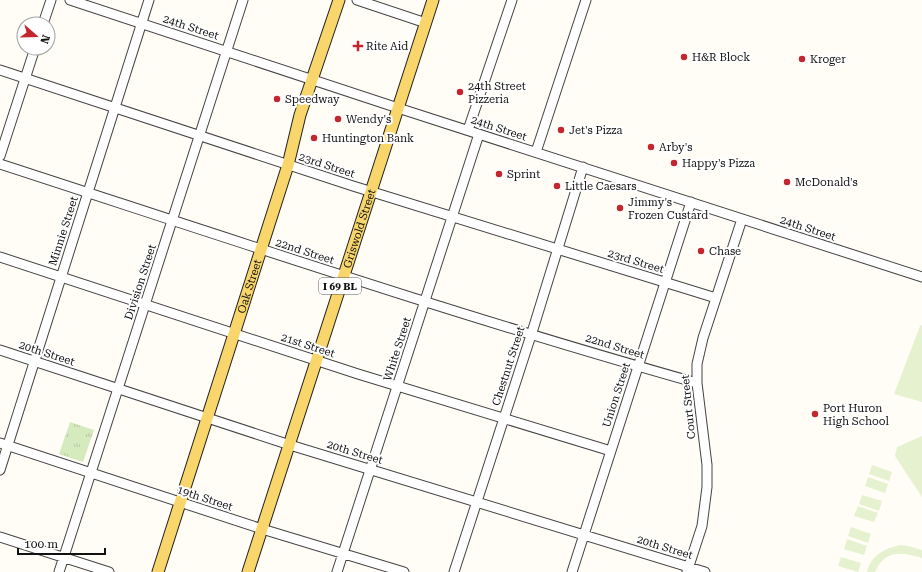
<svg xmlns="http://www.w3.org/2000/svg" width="922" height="572" viewBox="0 0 922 572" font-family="'Roboto Serif',serif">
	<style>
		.grass { fill: url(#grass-tufts) }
		.pitch { fill: #e6f2cf }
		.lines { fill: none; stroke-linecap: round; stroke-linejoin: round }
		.minor-casing { stroke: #444; stroke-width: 11 }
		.major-casing { stroke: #222; stroke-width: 13 }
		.minor { stroke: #fff; stroke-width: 9 }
		.major { stroke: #f9d66b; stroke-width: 11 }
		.poi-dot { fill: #c4262e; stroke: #fff; stroke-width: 1.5 }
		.labels { text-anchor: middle; stroke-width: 4; stroke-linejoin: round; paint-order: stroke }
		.shield { fill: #fff; stroke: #585858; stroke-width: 1 }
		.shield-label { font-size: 10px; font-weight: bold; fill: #111 }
		.street-label { font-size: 11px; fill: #111; stroke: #fff }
		.poi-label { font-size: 11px; fill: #111; stroke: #fff; text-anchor: start }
	</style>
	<defs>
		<pattern id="grass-tufts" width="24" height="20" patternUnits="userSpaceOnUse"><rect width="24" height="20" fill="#d5ebbd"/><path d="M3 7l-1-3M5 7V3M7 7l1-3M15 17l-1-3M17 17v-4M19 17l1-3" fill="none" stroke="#b6c8a1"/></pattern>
	</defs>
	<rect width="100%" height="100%" fill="#fffdf5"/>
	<path class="grass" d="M70,422L94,430L83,462L59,454Z"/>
	<path class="pitch" d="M922,325V402L894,394L920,326Z
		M922,436V497L895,456L897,447Z
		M872,465L892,472L889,481L869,474Z
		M868,477L888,484L885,493L865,486Z
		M862,495L882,501L879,511L859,504Z
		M858,506L878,513L874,522L854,516Z
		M851,527L871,534L868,543L848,536Z
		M847,539L867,546L864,555L844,549Z
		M901,545L908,546L922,550V558C902,552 885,549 875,572H867C871,555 885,548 901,545Z
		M841,557L861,563L858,572L838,566Z"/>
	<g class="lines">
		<g class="minor-casing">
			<path id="minor" d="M70,0L398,108L922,277
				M357,0L426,23
				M43,24L51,0
				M0,70L353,186L716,298
				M468,130L512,0
				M536,152L586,0
				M0,156L35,48
				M0,164C231,239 462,317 697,383
				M0,257L358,374L611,451
				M0,350L290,445L705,572
				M0,443L262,529L404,572
				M0,470L149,0
				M0,537L109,572
				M59,572L243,0
				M337,572L479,134
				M454,572L534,326L583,167
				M572,572L691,202
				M687,572L702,526L707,487V465L697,383V364L703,338L742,219"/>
		</g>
		<g class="major-casing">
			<g id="major">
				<path id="s1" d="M158,572L288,165L300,115L339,0"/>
				<path id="s2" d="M248,572L433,0"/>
			</g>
		</g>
		<use href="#minor" class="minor"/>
		<use href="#major" class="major"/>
	</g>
	<g class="poi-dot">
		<path d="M356 40h4v4h4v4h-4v4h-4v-4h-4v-4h4z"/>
		<circle cx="684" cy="57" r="4"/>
		<circle cx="802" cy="59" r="4"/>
		<circle cx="460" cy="92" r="4"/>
		<circle cx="277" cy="99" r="4"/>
		<circle cx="338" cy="119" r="4"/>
		<circle cx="561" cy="130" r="4"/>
		<circle cx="314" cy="138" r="4"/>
		<circle cx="651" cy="147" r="4"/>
		<circle cx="674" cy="163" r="4"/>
		<circle cx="499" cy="174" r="4"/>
		<circle cx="787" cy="182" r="4"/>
		<circle cx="557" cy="186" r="4"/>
		<circle cx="620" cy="208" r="4"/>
		<circle cx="701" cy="251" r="4"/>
		<circle cx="815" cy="414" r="4"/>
	</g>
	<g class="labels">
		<rect class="shield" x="319" y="278" width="42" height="16" rx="3"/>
		<g class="shield-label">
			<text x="340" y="290">I 69 BL</text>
		</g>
		<g class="street-label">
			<text transform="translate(191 27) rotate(18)" y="4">24th Street</text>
			<text transform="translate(499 128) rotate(18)" y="4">24th Street</text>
			<text transform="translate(327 165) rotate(18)" y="4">23rd Street</text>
			<text transform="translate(808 228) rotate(18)" y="4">24th Street</text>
			<text dy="4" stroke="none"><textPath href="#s2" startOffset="361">Griswold Street</textPath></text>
			<text transform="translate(63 231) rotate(-72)" y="4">Minnie Street</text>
			<text transform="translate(305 251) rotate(18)" y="4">22nd Street</text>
			<text transform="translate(636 261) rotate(17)" y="4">23rd Street</text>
			<text transform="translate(140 282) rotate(-72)" y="4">Division Street</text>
			<text dy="4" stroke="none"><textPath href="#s1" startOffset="300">Oak Street</textPath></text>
			<text transform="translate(308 345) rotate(18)" y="4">21st Street</text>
			<text transform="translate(615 346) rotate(17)" y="4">22nd Street</text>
			<text transform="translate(397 349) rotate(-72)" y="4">White Street</text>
			<text transform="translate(47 353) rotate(18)" y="4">20th Street</text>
			<text transform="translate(508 366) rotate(-72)" y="4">Chestnut Street</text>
			<text transform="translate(616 395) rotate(-72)" y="4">Union Street</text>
			<text transform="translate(688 407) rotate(-96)" y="4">Court Street</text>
			<text transform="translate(355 452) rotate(17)" y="4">20th Street</text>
			<text transform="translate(205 498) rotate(18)" y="4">19th Street</text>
			<text transform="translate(665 547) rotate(17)" y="4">20th Street</text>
		</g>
		<g class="poi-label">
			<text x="366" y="50">Rite Aid</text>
			<text x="692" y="61">H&amp;R Block</text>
			<text x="810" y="63">Kroger</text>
			<text x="468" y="90">24th Street<tspan x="468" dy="13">Pizzeria</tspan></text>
			<text x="285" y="103">Speedway</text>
			<text x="346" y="123">Wendy's</text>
			<text x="569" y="134">Jet's Pizza</text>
			<text x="322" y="142">Huntington Bank</text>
			<text x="659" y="151">Arby's</text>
			<text x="682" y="167">Happy's Pizza</text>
			<text x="507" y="178">Sprint</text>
			<text x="795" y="186">McDonald's</text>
			<text x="565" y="190">Little Caesars</text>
			<text x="628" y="206">Jimmy's<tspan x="628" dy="13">Frozen Custard</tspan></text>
			<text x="709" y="255">Chase</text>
			<text x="823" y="412">Port Huron<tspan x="823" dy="13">High School</tspan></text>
		</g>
	</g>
	<g transform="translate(36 36) rotate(110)"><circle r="19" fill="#ffffff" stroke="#a0a0a0"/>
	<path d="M0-3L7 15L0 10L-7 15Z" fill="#c4262e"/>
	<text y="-6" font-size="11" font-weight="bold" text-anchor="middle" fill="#111111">N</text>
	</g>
	<path d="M18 548v6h87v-6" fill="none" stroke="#111111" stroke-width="2"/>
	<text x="24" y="548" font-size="12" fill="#111111" stroke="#ffffff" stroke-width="3" paint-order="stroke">100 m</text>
</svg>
